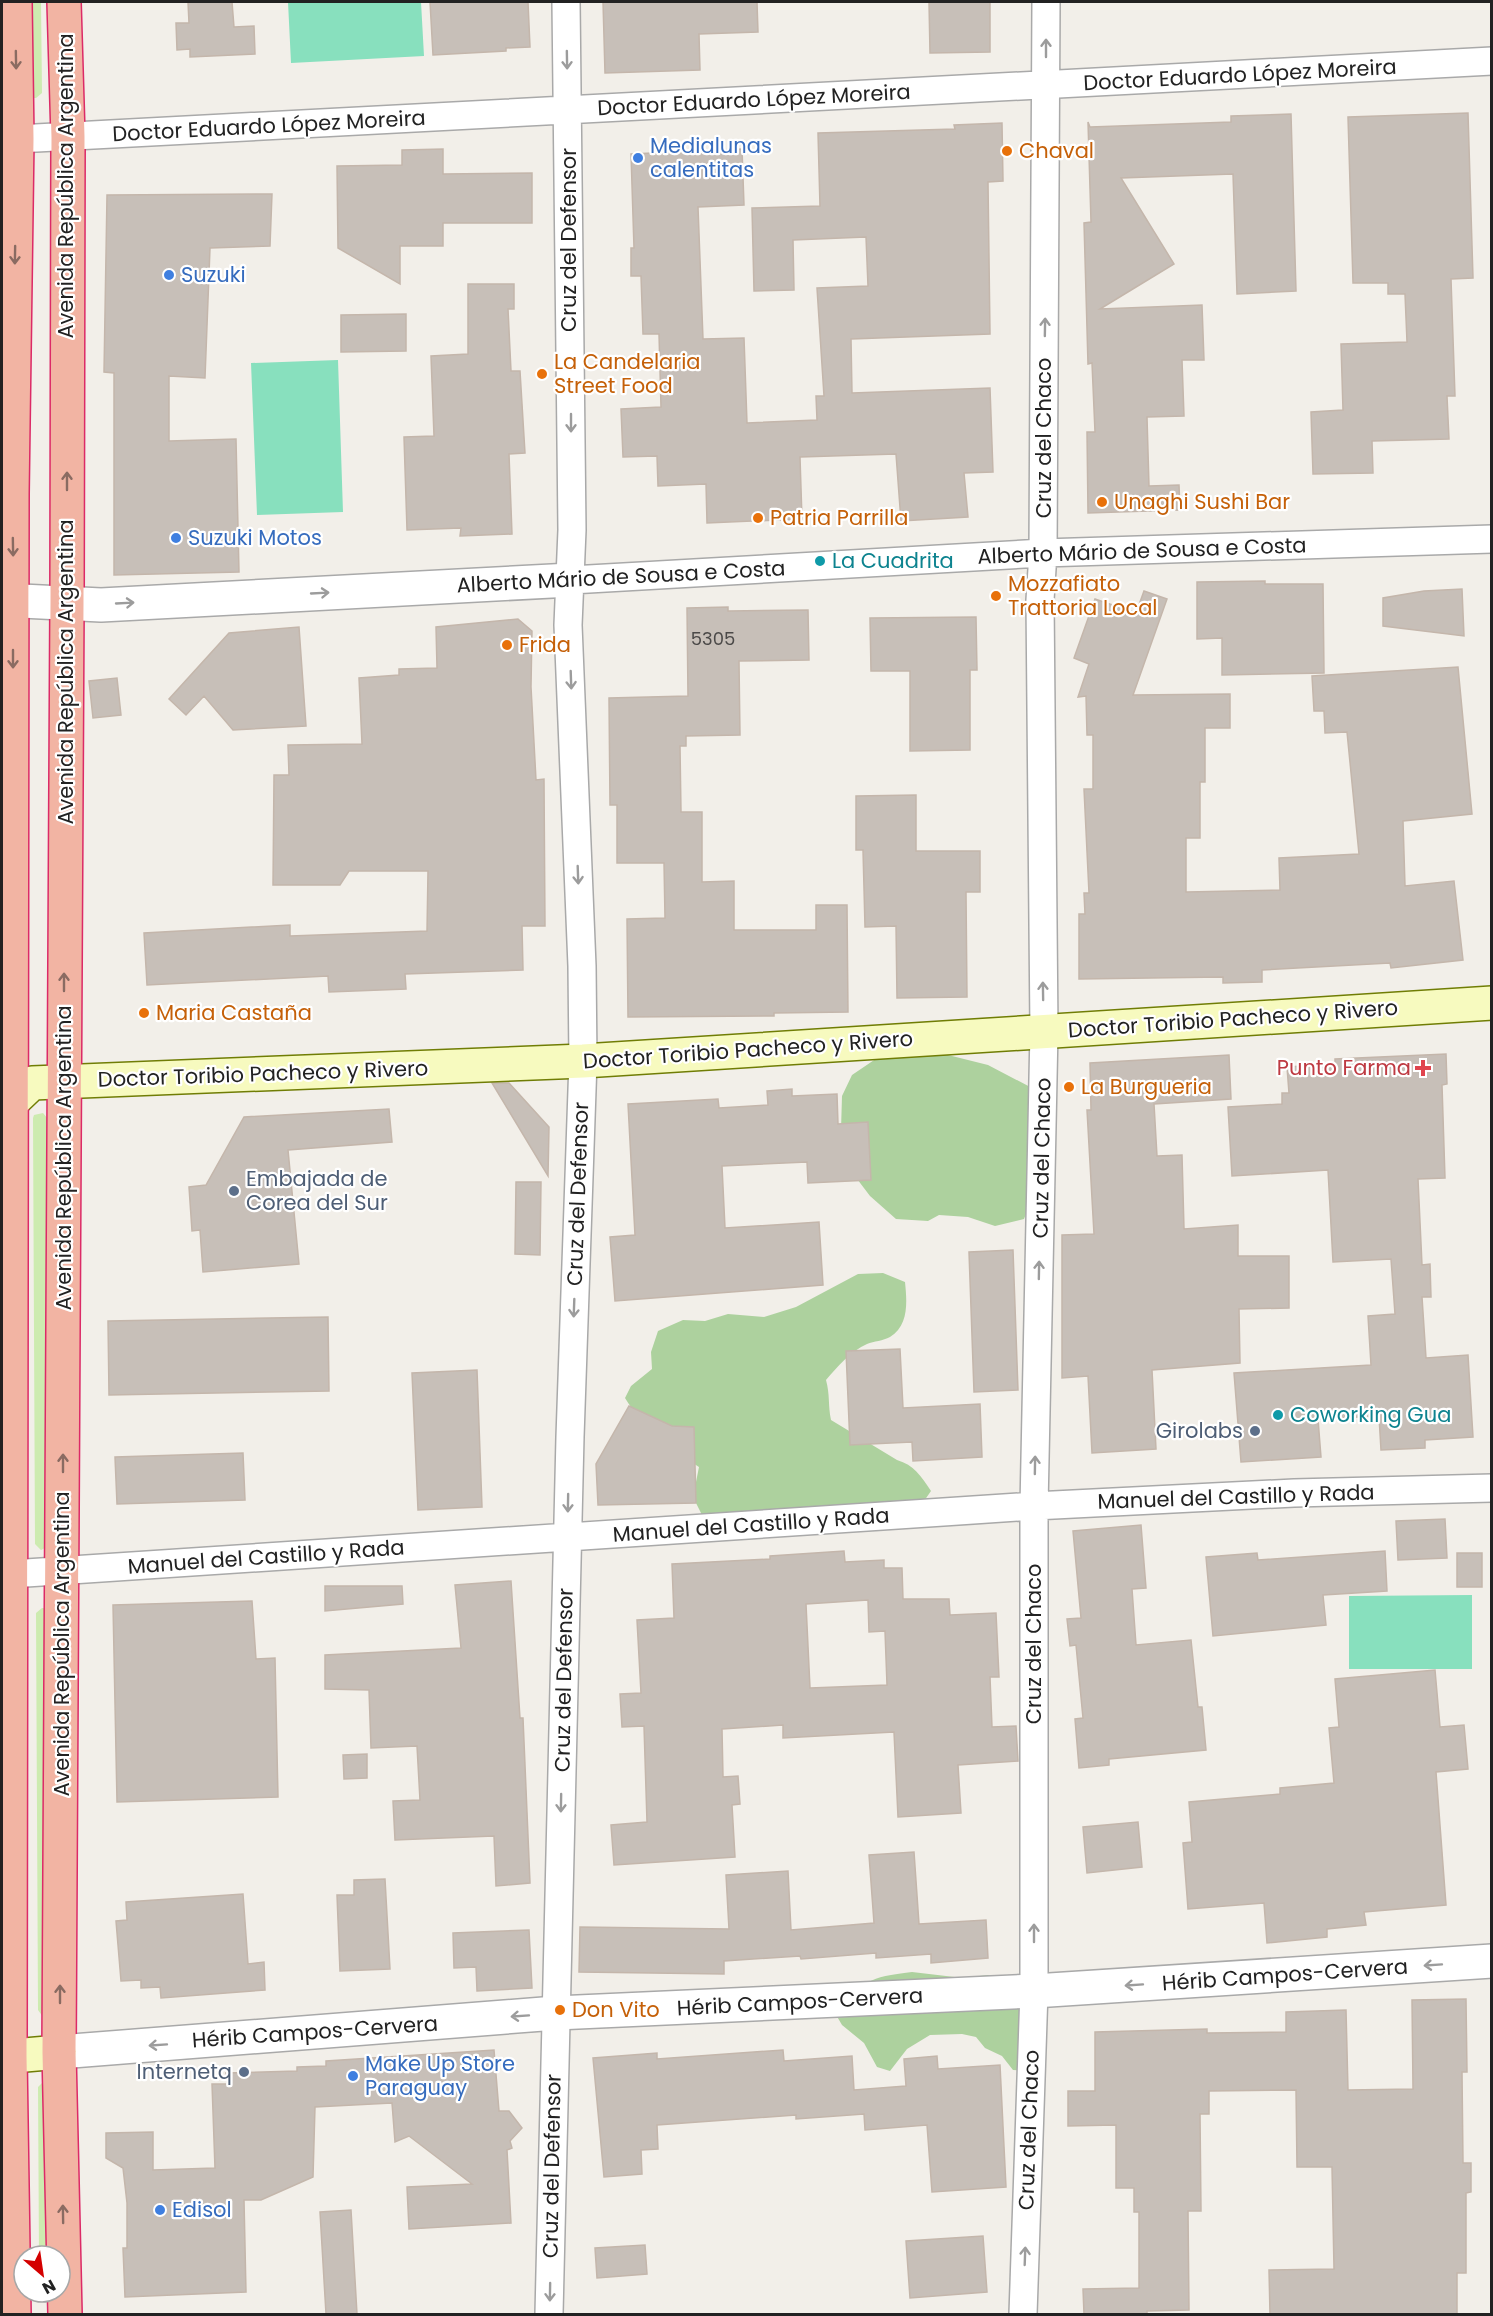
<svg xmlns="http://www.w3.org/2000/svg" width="1493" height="2316" viewBox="0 0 1493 2316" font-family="Poppins,sans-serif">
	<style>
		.grass { fill: #cdebb0 }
		.forest { fill: #add19e }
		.pitch { fill: #88e0be }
		.building { fill: #c7bfb8; stroke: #c4b6ab; stroke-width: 1.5; fill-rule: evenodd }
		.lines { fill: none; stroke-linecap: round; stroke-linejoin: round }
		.minor-casing { stroke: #a9a9a9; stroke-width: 30 }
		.tertiary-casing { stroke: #a9a9a9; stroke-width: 36 }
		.secondary-casing { stroke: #707d05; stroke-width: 36 }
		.trunk-casing { stroke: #dc2a67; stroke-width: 36 }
		.minor { stroke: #fff; stroke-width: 27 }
		.tertiary { stroke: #fff; stroke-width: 33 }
		.secondary { stroke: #f7fabf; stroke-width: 33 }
		.trunk { stroke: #f2b4a3; stroke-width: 33 }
		.oneway { stroke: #9c9c9c }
		.oneway2 { stroke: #8a6b62 }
		.food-dot { fill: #e8710a; stroke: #fff; stroke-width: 2 }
		.shop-dot { fill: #3f7fe0; stroke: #fff; stroke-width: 2 }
		.culture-dot { fill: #0f9aa8; stroke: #fff; stroke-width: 2 }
		.health-dot { fill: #e0444e; stroke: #fff; stroke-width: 2 }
		.service-dot { fill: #5c6f8a; stroke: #fff; stroke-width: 2 }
		.labels { text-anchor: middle; stroke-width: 4.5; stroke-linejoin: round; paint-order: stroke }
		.number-label { font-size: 18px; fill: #4b4948 }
		.street-label { font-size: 21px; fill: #222; stroke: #fff }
		.shop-label { font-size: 21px; fill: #366cbe; stroke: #fff; text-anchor: start }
		.food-label { font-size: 21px; fill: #c56008; stroke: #fff; text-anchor: start }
		.culture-label { font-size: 21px; fill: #0d838f; stroke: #fff; text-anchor: start }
		.health-label { font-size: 21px; fill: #be3a42; stroke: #fff; text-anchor: end }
		.service-label { font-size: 21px; fill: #4e5e75; stroke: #fff; text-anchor: end }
	</style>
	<rect width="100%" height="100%" fill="#f2efe9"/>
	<path class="grass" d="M27,2H41L42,93L36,98H32Z
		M43,1113L48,1119L51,1545L41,1550L35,1544L33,1118L34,1115Z
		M42,1608H47L43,2017L38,2010L36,1613Z
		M44,2081L54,2256H39L38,2087Z"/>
	<path class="forest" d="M883,1054L925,1056L944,1054L988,1065L1034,1089L1035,1191L1024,1219L995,1226L968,1217L939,1215L928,1221L896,1219L870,1196L848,1167L841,1130L842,1096L852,1075Z
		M883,1273L905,1282C907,1302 909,1325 890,1337C883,1341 874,1341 867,1344C851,1351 837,1367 826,1380C830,1394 828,1406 831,1420L897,1460C914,1465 921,1476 931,1491L915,1514L837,1513L790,1509L758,1517L702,1515L693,1497L699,1467C673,1450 641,1425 625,1398L631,1386L652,1369L651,1352L658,1331L683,1320L705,1321L728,1314L764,1317L796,1307L858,1274Z
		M912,1972L963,1978L988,1975L1025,1988L1027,2071L1013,2070L1002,2056L985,2048L976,2037L962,2034L930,2035L907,2049L890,2071L877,2067L864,2043L842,2025L835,2013C864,1981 868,1977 912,1972Z"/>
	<path class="pitch" d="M288,2H421L424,56L291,63Z
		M338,360L343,512L257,515L251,363Z
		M1472,1595V1669H1349V1596Z"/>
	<path class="building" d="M188,2H232L234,27L254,26L255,54L190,57V49L177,50L176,23H189Z
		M430,2H528L530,47L506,48V51L433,55Z
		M603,2H757L758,32L699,34L700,70L605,73Z
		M929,2H990V52L930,53Z
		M1468,113L1473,278L1451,279L1455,396H1447L1449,439L1372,441L1373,473L1313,474L1311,412L1343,410L1341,344L1407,342L1405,294H1388V283H1353L1348,117Z
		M1291,114L1296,291L1237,294L1233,174L1121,178L1174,264L1100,309L1202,305L1204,360H1182L1184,416L1147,417L1149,486L1179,485L1180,510L1088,513L1087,432H1095L1092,363L1088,364L1084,223L1091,222L1088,122L1090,127L1231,122V116Z
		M1002,123L1003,181L988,182L990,334L851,339L852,393L990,388L993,472L964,473L968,517L901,521L896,454L800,457L802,519L707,523L706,484L658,486L657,456L623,457L621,409L661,407L659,334H643L641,276H631V248H634L631,154L742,149L744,205L698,207L703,339L744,338L747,423L817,420L816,396H824L817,288L868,286L866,237L793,240L794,290L754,291L752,208L820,206L818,133L955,129L954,125Z
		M443,149V174L532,173V223H443V246H400V284L338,248L337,166L402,165V150Z
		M272,194L270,246L210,248L205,378L169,376V441L236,439L239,572L114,575V373L104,372L107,195Z
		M468,284H514V309H508L511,371H520L525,453L509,454L512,534L460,536L461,528L407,530L404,437L434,436L431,356L468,354Z
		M406,314V351L341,352V315Z
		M1265,581V584H1323L1324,673L1222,675V638L1197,639V582Z
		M1462,589L1464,636L1383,626V598L1424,591Z
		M1144,591L1167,599L1133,695L1230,694V728H1205V782H1200V838H1186V892L1280,890L1279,858L1359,854L1347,732L1325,733L1324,711H1314L1312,676L1458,667L1472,814L1403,821L1405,886L1454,881L1463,960L1391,968L1390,963L1262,970V982L1223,983V977L1079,979V914H1085L1084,893H1089L1084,789H1093V735H1087L1086,696L1078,697L1089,664L1074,658L1095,599L1136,613Z
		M728,607V611L808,610L809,660L739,661L740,735L686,736V746H680L681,812H702V882L734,881V930H816V905H847L848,1012L774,1013V1016L628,1017L627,919L665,918L664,863H617V805H610L609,698L688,696L687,608Z
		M976,617L977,670H970V750L910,751V671H871L870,618Z
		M518,619L532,631L531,687L536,780L544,779L545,926H522L523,970L405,974L406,989L329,992L328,976L147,985L144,933L290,925V936L427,931L428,871H349L340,885H273L274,775H289L288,745L362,744L359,678L399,675V669L437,668L436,627Z
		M299,627L306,726L233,730L204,696L186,715L169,699L229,633Z
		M117,678L121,715L93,718L89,681Z
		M916,795V851H980V892H966L967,997L897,998L896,926L865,927L863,850H856V796Z
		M1446,1054L1447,1084L1442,1085L1445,1178L1418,1179L1422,1265L1430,1264L1431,1297H1422L1426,1358L1468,1355L1473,1437L1425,1440V1448L1381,1450L1379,1416L1318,1419L1321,1457L1241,1462L1234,1373L1371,1365L1368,1316L1395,1314L1391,1259L1333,1262L1328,1170L1232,1176L1228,1107L1282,1104V1093H1289L1287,1067L1335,1064V1059Z
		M1229,1055L1231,1099L1154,1104L1157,1156L1182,1155L1184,1229L1238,1225V1256H1289V1308L1239,1309L1240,1363L1152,1370L1156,1449L1092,1453L1088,1376L1062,1378V1235L1094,1234L1087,1110H1091L1090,1063Z
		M492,1083H509L549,1127L548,1176Z
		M792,1089V1096L837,1094L838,1124L868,1122L871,1180L808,1183L807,1162L722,1166L725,1228L819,1222L823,1285L615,1301L610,1237L635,1235L628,1104L718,1099L719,1108L768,1105L767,1091Z
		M389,1109L392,1142L288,1150L299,1264L203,1272L200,1230L192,1231L189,1187L206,1185L244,1117Z
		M516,1182H541L540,1255L515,1254Z
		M1013,1250L1018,1390L974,1392L969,1252Z
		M328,1317L329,1391L109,1395L108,1321Z
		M900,1349L903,1408L980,1404L982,1457L913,1461L912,1442L850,1445L846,1351Z
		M477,1370L482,1507L418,1510L412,1373Z
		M629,1406L672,1426L694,1427L696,1503L598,1505L596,1464Z
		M243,1453L245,1500L117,1504L115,1457Z
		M1445,1519L1447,1558L1398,1560L1396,1521Z
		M1141,1525L1146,1588L1132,1589L1136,1645L1191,1640L1198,1707H1202L1206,1750L1109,1759V1765L1079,1768L1075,1719L1083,1718L1076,1645L1070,1646L1067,1619L1081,1618L1073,1531Z
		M844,1551L845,1562L884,1560V1568H902L903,1599H949L950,1615L996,1613L999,1677H990L992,1727L1016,1726L1018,1761L958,1765L961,1813L898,1817L894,1732L783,1738V1725L722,1729L723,1777L738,1776L740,1804L732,1805L735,1857L614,1865L611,1825L647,1822L644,1726L622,1727L620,1694L641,1693L637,1620L674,1618L672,1564L770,1559V1556ZM868,1600L869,1632L885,1631L887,1685L810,1688L806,1604Z
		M1385,1551L1387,1591L1323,1595L1326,1625L1213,1636L1206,1557L1257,1553L1258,1560Z
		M1457,1553H1482V1587H1457Z
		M511,1581L520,1718H523L530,1883L496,1886L494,1836L395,1840L393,1801L420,1800L417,1746L371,1748L369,1690L325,1689V1655L461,1648L455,1585Z
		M325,1586H402L403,1604L325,1611Z
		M252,1601L256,1659L275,1658L278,1797L117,1802L113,1605Z
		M1435,1670L1440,1727L1464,1725L1468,1769L1436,1772L1446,1905L1364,1912L1366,1925L1327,1929V1937L1267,1943L1264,1903L1188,1909L1183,1843L1192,1842L1189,1802L1280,1794V1788L1334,1783L1329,1728L1339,1727L1335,1679Z
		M367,1754V1778L344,1779L343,1755Z
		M1138,1822L1142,1867L1087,1873L1083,1827Z
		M914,1852L919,1924L986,1920L988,1958L931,1963V1954L876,1958V1953L801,1959L800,1956L724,1961V1974L579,1972L580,1927L729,1929L726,1875L788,1871L791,1930L874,1923L869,1855Z
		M385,1879L390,1969L340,1971L337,1895H354V1880Z
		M243,1894L248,1964L264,1962L265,1990L161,1998L160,1987L141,1988V1980L121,1981L116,1921L127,1920L126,1902Z
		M529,1930L532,1988L477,1991L476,1967L454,1968L453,1933Z
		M1466,1999L1467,2072H1462L1463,2163H1471V2192L1466,2193V2273H1457V2314H1270L1269,2270L1334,2269L1332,2167H1297L1296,2090L1209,2091V2114H1200L1201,2211H1188L1189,2310L1147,2311V2314H1084L1083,2289L1139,2288V2212H1134V2188H1116V2125L1068,2126V2091H1095V2032L1207,2029V2033L1286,2032V2012L1346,2010L1348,2090L1413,2089L1412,2000Z
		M494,2050L499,2111H509L522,2128L510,2141L512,2148L507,2150L511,2223L409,2229L407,2187L472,2184L409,2136L395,2142L392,2103L315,2107L313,2177L261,2200H244L246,2292L125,2297L123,2248H127V2203L123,2168L106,2158V2133L153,2132V2170L215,2168L212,2084H227L226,2073L297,2071V2067L326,2066V2061Z
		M783,2050L784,2061L852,2056L854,2090L906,2086L904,2059L937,2056L938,2069L1000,2065L1006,2187L932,2192L927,2125L865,2130L864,2114L796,2119V2115L657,2125L658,2149L641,2150L642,2174L604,2177L593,2058L657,2053V2059Z
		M351,2210L357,2314H326L320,2212Z
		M983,2236L987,2292L910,2298L906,2241Z
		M645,2245L647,2274L597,2278L595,2248Z"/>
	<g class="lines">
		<g class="minor-casing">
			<path id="minor" d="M17,139L1492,61
				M571,580L1043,553L1492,539
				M11,1574L1034,1506L1294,1493L1492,1488
				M549,2314L570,1437L583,1061L582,966L568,625L572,530L566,2
				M1023,2314L1034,1991V1506L1044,1031L1040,600L1043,553L1046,2"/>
		</g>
		<g class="tertiary-casing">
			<path id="tertiary" d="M2,600L101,605L571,580
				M59,2052L556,2013L1034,1991L1492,1961"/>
		</g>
		<g class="secondary-casing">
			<path id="secondary" d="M12,1102L32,1083L583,1061L1492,1003
				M2,2057L59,2052"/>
		</g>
		<g class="trunk-casing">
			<path id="trunk" d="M64,2L68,137L67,603L59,2052L65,2314
				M14,2314L10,2056L12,494L17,139L15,2"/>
		</g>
		<use href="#minor" class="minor"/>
		<use href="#tertiary" class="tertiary"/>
		<use href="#secondary" class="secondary"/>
		<use href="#trunk" class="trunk"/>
	</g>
	<defs><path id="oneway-shaft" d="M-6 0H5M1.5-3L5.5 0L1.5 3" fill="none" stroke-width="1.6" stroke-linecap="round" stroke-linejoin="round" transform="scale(1.5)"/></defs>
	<g class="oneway">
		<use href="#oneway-shaft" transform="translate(1046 48) rotate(-90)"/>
		<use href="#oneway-shaft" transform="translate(567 60) rotate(89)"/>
		<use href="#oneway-shaft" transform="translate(1045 327) rotate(-89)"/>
		<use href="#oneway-shaft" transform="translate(571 423) rotate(90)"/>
		<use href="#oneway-shaft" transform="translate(320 593) rotate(-3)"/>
		<use href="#oneway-shaft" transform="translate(125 603) rotate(-3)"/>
		<use href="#oneway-shaft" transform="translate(571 680) rotate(88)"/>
		<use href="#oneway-shaft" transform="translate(578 875) rotate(88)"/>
		<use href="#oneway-shaft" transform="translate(1043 991) rotate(-91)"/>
		<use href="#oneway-shaft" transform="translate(1039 1270) rotate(-89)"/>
		<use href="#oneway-shaft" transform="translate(574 1308) rotate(92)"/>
		<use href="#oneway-shaft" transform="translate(1035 1465) rotate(-89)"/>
		<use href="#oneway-shaft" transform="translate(568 1503) rotate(91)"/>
		<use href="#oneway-shaft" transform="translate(561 1803) rotate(91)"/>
		<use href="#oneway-shaft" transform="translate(1034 1933) rotate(-90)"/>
		<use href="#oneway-shaft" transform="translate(1433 1965) rotate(176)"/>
		<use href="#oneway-shaft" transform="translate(1134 1985) rotate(176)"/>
		<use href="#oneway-shaft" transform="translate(520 2016) rotate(176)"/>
		<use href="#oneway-shaft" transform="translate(158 2045) rotate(176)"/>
		<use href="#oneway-shaft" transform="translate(1025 2256) rotate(-88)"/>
		<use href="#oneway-shaft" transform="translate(550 2292) rotate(91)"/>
	</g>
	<g class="oneway2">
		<use href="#oneway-shaft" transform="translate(16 60) rotate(89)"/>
		<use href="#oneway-shaft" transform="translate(15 255) rotate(91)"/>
		<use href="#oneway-shaft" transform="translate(67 481) rotate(-90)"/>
		<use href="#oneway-shaft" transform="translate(13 547) rotate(89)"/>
		<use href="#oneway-shaft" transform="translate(13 659) rotate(90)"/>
		<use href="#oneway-shaft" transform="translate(64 982) rotate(-90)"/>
		<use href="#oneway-shaft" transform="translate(63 1463) rotate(-90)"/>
		<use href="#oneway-shaft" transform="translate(60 1994) rotate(-90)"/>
		<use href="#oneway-shaft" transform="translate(63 2214) rotate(-91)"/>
	</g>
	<g class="food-dot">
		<circle cx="1007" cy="151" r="6"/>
		<circle cx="542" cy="374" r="6"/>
		<circle cx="1102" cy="502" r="6"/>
		<circle cx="758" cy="518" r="6"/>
		<circle cx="996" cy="596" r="6"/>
		<circle cx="507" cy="645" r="6"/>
		<circle cx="144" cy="1013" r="6"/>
		<circle cx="1069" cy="1087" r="6"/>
		<circle cx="560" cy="2010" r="6"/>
	</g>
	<g class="shop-dot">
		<circle cx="638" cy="158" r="6"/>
		<circle cx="169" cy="275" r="6"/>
		<circle cx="176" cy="538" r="6"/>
		<circle cx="353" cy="2076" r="6"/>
		<circle cx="160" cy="2210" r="6"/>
	</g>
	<g class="culture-dot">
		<circle cx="820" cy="561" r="6"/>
		<circle cx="1278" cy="1415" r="6"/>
	</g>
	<path class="health-dot" d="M1420 1059h6v6h6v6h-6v6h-6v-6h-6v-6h6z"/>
	<g class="service-dot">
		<circle cx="234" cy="1191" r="6"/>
		<circle cx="1255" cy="1431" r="6"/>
		<circle cx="244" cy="2072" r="6"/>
	</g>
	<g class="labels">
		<g class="number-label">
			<text x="713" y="645">5305</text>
		</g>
		<g class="street-label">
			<text transform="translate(1240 75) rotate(-3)" y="7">Doctor Eduardo López Moreira</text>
			<text transform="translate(754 100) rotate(-3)" y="7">Doctor Eduardo López Moreira</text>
			<text transform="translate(269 126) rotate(-3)" y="7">Doctor Eduardo López Moreira</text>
			<text transform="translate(66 186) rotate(-90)" y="7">Avenida República Argentina</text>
			<text transform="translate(569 240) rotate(-90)" y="7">Cruz del Defensor</text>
			<text transform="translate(1044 438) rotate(-90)" y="7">Cruz del Chaco</text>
			<text transform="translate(1142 551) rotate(-2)" y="7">Alberto Mário de Sousa e Costa</text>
			<text transform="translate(621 577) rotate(-3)" y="7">Alberto Mário de Sousa e Costa</text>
			<text transform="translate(66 672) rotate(-90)" y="7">Avenida República Argentina</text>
			<text transform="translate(1233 1019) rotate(-4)" y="7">Doctor Toribio Pacheco y Rivero</text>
			<text transform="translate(748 1050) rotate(-4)" y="7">Doctor Toribio Pacheco y Rivero</text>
			<text transform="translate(263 1074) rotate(-2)" y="7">Doctor Toribio Pacheco y Rivero</text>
			<text transform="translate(64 1158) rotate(-90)" y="7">Avenida República Argentina</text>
			<text transform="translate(1042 1158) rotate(-89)" y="7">Cruz del Chaco</text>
			<text transform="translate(578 1194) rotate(-88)" y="7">Cruz del Defensor</text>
			<text transform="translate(1236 1497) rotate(-2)" y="7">Manuel del Castillo y Rada</text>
			<text transform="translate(751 1525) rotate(-4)" y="7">Manuel del Castillo y Rada</text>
			<text transform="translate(266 1557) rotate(-4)" y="7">Manuel del Castillo y Rada</text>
			<text transform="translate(62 1644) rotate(-90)" y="7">Avenida República Argentina</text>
			<text transform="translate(1034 1644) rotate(-90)" y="7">Cruz del Chaco</text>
			<text transform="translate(564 1680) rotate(-89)" y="7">Cruz del Defensor</text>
			<text transform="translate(1285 1975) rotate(-4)" y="7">Hérib Campos-Cervera</text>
			<text transform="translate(800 2002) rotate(-3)" y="7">Hérib Campos-Cervera</text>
			<text transform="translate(315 2032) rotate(-4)" y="7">Hérib Campos-Cervera</text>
			<text transform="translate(1029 2130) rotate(-88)" y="7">Cruz del Chaco</text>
			<text transform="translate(552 2166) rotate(-89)" y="7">Cruz del Defensor</text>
		</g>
		<g class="shop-label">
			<text x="650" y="153">Medialunas<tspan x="650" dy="24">calentitas</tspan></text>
			<text x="181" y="282">Suzuki</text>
			<text x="188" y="545">Suzuki Motos</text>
			<text x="365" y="2071">Make Up Store<tspan x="365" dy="24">Paraguay</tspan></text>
			<text x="172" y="2217">Edisol</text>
		</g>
		<g class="food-label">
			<text x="1019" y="158">Chaval</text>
			<text x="554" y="369">La Candelaria<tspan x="554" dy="24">Street Food</tspan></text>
			<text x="1114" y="509">Unaghi Sushi Bar</text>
			<text x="770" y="525">Patria Parrilla</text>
			<text x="1008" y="591">Mozzafiato<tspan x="1008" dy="24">Trattoria Local</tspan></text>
			<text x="519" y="652">Frida</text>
			<text x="156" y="1020">Maria Castaña</text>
			<text x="1081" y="1094">La Burgueria</text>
			<text x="572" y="2017">Don Vito</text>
		</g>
		<g class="culture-label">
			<text x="832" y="568">La Cuadrita</text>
			<text x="1290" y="1422">Coworking Gua</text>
		</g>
		<g class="health-label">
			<text x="1411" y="1075">Punto Farma</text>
		</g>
		<g class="service-label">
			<text x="246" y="1186" text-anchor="start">Embajada de<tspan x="246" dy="24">Corea del Sur</tspan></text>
			<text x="1243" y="1438">Girolabs</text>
			<text x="232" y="2079">Internetq</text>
		</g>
	</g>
	<rect width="1493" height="2316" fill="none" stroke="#222222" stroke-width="6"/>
	<g transform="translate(42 2274) rotate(151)"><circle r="28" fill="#ffffff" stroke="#a7a7a7" stroke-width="1.5"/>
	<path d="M0-4.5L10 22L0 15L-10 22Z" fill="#d40000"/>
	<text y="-9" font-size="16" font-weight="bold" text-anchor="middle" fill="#222222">N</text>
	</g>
</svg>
